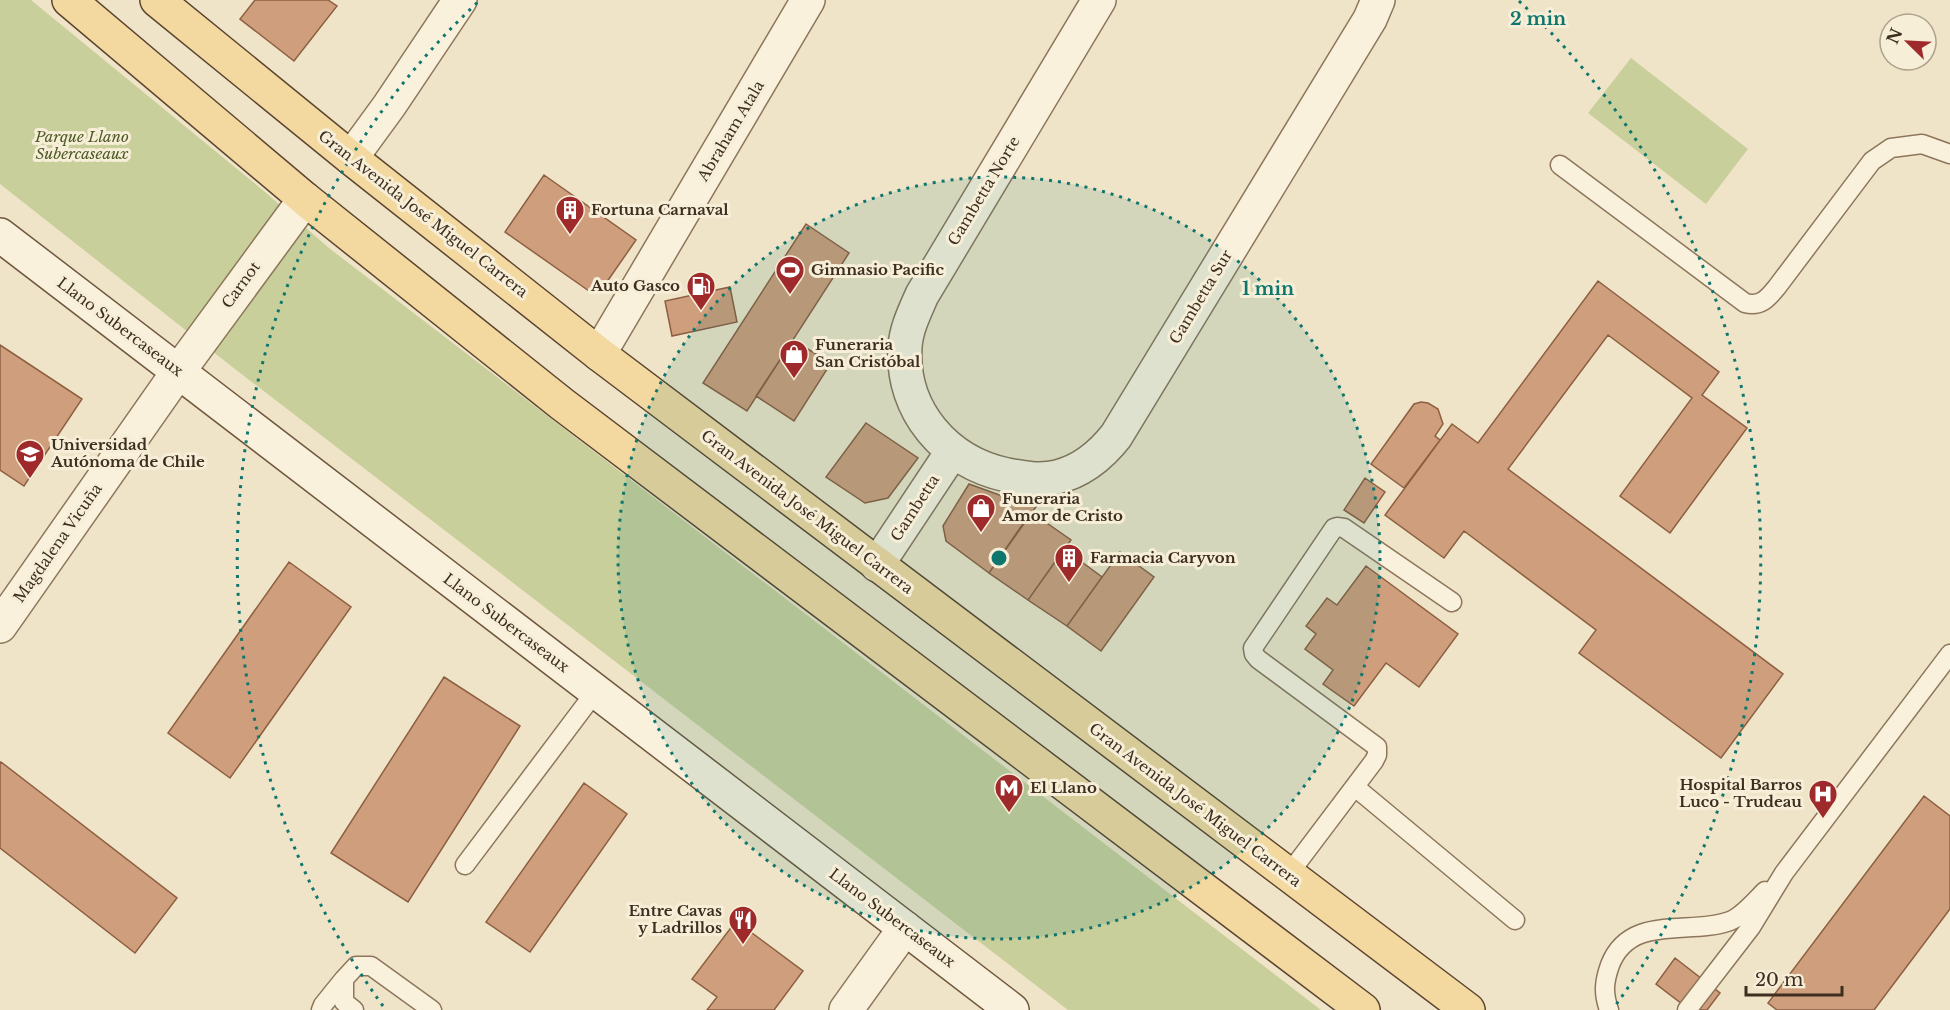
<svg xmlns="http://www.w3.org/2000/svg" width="1950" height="1010" viewBox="0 0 1950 1010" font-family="'Libre Baskerville',serif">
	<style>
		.green { fill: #c9cf9b }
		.building { fill: #cf9f7d; stroke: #8d5f41; stroke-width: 1.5 }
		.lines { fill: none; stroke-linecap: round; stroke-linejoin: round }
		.lane-casing { stroke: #8d765c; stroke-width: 21 }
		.street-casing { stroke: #8d765c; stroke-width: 36 }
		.secondary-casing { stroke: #6f573f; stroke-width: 36 }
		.primary-casing { stroke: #5b4430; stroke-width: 36 }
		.lane { stroke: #faf1dc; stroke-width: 18 }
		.street { stroke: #faf1dc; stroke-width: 33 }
		.secondary { stroke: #faf1dc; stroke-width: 33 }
		.primary { stroke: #f3d9a0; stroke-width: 33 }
		.ring { fill: none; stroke: #0f766e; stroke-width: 3; stroke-dasharray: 3 6 }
		.labels { text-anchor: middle; stroke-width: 6; stroke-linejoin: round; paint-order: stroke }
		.street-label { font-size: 15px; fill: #3d2e20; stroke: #f7eed8 }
		.park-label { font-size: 15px; font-style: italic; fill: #4d5a26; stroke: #f7eed8 }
		.poi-label { font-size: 15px; font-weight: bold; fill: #3d2e20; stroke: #f7eed8; text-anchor: start }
		.centre { fill: #0f766e; stroke: #f7eed8; stroke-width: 3 }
		.ring-label { font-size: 18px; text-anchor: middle; font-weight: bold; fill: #0f766e; stroke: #f7eed8; stroke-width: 6; stroke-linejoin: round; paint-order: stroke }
	</style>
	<rect width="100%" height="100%" fill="#f0e4c8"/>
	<path class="green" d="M0,0H31L265,192L329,248L1321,1010H1068L977,940L235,369L0,184Z
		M1631,58L1748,149L1706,204L1588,113Z"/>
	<path class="building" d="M255,0H328L337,6L294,61L240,19Z
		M544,175L636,240L604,286L589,291L505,232Z
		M806,224L849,253L747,411L703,383Z
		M1598,281L1719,372L1702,395L1747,428L1670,533L1620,496L1692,398L1608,335L1508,469L1783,674L1721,758L1579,653L1596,630L1464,531L1444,558L1385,515L1452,424L1478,443Z
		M730,287L737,322L672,336L665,301Z
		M793,340L831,363L794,421L756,396Z
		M0,345L82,399L24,486L0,470Z
		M1421,402L1428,403L1438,409L1443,424L1435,436L1440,440L1404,488L1371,464L1414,404Z
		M866,423L918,458L888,498L865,503L826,477Z
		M1365,478L1385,492L1364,523L1344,510Z
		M969,484L1016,501L1038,504L989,573L946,541L943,526Z
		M1031,512L1071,540L1028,600L989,573Z
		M1064,549L1102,577L1067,626L1028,600Z
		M1120,552L1154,577L1101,651L1067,626Z
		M289,562L351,607L230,778L168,733Z
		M1366,566L1458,634L1419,687L1386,663L1354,706L1323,684L1333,670L1305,649L1316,634L1306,626L1327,598L1337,605Z
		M444,677L520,726L408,902L331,853Z
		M1,762L177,898L135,953L0,848V764Z
		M584,783L627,814L530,952L486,922Z
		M1924,796L1950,816V909L1874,1010H1777L1768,1003Z
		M736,921L803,971L774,1010H707L717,997L692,979Z
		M1675,958L1720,993L1707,1010H1690L1656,984Z"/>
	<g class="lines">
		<g class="lane-casing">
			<path id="lane" d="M1560,165L1745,303C1761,307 1768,298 1777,287L1872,161L1891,148L1922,144L1950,154
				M1355,787L1515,920
				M465,865L596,691
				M1288,875L1374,761L1377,755V747L1258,659L1254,654L1253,648L1334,528L1337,527L1344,528L1452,602
				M321,1010L323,1005L344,979
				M354,1010L344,1002V979L356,966H371L432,1010
				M1609,1010C1603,993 1604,982 1610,965C1630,913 1690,936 1730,921C1743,916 1755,901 1765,891
				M1687,1010L1751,927L1784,873L1950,654"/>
		</g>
		<g class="street-casing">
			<path id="street" d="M1099,0L922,295C915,311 906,329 905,347C901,411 946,462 1007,475C1023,478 1040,481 1057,477C1082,471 1101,455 1116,436L1370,19L1378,0
				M351,158L389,106L460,0
				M599,354L808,0
				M877,565L952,452
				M0,626L178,372L305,199
				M846,1010L905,928"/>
		</g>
		<g class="secondary-casing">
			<path id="secondary" d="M0,235L1012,1010"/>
		</g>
		<g class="primary-casing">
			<path id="primary" d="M69,0L305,199L562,404L1363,1010
				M157,0L351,158L599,354L1468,1010"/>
		</g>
		<use href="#lane" class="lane"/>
		<use href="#street" class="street"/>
		<use href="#secondary" class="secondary"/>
		<use href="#primary" class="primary"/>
	</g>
	<circle cx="999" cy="558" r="381" fill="#0f766e" fill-opacity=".12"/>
	<g class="ring">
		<circle cx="999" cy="558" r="381"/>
		<path d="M383 1006A762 762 0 0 1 479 1M1519 1A762 762 0 0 1 1615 1006"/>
	</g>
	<defs>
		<g id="building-pin" transform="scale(1.5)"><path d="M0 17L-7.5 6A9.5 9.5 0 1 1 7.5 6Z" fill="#9e2a2b" stroke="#f7eed8"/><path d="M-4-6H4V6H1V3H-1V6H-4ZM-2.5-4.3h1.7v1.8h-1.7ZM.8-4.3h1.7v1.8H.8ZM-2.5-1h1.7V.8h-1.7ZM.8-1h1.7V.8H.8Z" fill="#fff"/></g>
		<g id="stadium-pin" transform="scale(1.5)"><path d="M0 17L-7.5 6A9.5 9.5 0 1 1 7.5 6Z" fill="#9e2a2b" stroke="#f7eed8"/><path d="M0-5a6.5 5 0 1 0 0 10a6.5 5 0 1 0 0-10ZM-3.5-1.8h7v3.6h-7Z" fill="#fff"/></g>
		<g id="fuel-pin" transform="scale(1.5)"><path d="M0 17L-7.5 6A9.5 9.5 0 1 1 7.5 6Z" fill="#9e2a2b" stroke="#f7eed8"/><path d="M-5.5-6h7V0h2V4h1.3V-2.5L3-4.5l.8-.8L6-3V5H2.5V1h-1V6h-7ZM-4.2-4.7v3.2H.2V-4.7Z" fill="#fff"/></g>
		<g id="shop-pin" transform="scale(1.5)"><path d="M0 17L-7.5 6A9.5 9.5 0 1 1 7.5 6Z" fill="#9e2a2b" stroke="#f7eed8"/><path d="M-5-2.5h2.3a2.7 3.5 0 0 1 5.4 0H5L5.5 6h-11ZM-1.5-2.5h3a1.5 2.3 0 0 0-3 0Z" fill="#fff"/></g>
		<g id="university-pin" transform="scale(1.5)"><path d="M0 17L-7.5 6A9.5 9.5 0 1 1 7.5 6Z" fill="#9e2a2b" stroke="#f7eed8"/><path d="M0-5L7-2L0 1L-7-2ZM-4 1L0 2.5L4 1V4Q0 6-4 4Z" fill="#fff"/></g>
		<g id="metro-pin" transform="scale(1.5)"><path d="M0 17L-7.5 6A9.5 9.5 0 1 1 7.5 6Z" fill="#9e2a2b" stroke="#f7eed8"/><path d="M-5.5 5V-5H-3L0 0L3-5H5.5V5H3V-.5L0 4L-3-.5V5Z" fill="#fff"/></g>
		<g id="hospital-pin" transform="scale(1.5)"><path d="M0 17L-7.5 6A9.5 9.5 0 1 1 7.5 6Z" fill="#9e2a2b" stroke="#f7eed8"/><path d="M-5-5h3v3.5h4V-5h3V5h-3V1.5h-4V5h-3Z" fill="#fff"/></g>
		<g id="restaurant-pin" transform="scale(1.5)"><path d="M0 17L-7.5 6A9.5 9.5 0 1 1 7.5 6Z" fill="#9e2a2b" stroke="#f7eed8"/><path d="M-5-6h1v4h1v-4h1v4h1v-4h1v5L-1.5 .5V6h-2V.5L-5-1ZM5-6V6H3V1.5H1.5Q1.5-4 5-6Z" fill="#fff"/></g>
	</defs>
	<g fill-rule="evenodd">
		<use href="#building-pin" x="570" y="210"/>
		<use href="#stadium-pin" x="790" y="270"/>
		<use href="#fuel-pin" x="701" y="286"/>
		<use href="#shop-pin" x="794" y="354"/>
		<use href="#university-pin" x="30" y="454"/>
		<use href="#shop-pin" x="981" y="508"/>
		<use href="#building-pin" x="1069" y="558"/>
		<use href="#metro-pin" x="1009" y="788"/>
		<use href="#hospital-pin" x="1823" y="794"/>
		<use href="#restaurant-pin" x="743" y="920"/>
	</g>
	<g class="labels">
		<g class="street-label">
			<text transform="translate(731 131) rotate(-59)" y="5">Abraham Atala</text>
			<text transform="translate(984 191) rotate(-59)" y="5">Gambetta Norte</text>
			<text transform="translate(423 214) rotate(38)" y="5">Gran Avenida José Miguel Carrera</text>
			<text transform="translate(241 285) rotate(-54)" y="5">Carnot</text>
			<text transform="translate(1201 297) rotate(-59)" y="5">Gambetta Sur</text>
			<text transform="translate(120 327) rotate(37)" y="5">Llano Subercaseaux</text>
			<text transform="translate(915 508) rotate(-57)" y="5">Gambetta</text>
			<text transform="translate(807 512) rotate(37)" y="5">Gran Avenida José Miguel Carrera</text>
			<text transform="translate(58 543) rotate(-55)" y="5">Magdalena Vicuña</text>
			<text transform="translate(506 623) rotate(37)" y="5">Llano Subercaseaux</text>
			<text transform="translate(1195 805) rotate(37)" y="5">Gran Avenida José Miguel Carrera</text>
			<text transform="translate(892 918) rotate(37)" y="5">Llano Subercaseaux</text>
		</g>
		<g class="park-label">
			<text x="82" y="142">Parque Llano<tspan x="82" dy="17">Subercaseaux</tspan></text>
		</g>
		<g class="poi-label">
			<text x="591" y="215">Fortuna Carnaval</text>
			<text x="811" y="275">Gimnasio Pacific</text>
			<text x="680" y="291" text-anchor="end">Auto Gasco</text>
			<text x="815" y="350">Funeraria<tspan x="815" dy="17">San Cristóbal</tspan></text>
			<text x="51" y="450">Universidad<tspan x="51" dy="17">Autónoma de Chile</tspan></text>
			<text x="1002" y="504">Funeraria<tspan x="1002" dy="17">Amor de Cristo</tspan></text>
			<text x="1090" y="563">Farmacia Caryvon</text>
			<text x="1802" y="790" text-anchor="end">Hospital Barros<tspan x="1802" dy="17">Luco - Trudeau</tspan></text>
			<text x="1030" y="793">El Llano</text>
			<text x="722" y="916" text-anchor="end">Entre Cavas<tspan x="722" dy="17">y Ladrillos</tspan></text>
		</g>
	</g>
	<circle cx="999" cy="558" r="9" class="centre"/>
	<g class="ring-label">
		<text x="1538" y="25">2 min</text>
		<text x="1268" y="295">1 min</text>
	</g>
	<g transform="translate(1908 42) rotate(294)"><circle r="28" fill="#f7eed8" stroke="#ada18e" stroke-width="1.5"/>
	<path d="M0-4.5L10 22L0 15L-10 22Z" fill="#9e2a2b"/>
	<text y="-9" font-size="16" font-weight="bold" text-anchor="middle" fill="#3d2e20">N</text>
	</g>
	<path d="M1746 986v9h96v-9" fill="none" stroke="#3d2e20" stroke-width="3"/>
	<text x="1755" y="986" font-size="18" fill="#3d2e20" stroke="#f7eed8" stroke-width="4.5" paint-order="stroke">20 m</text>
</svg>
